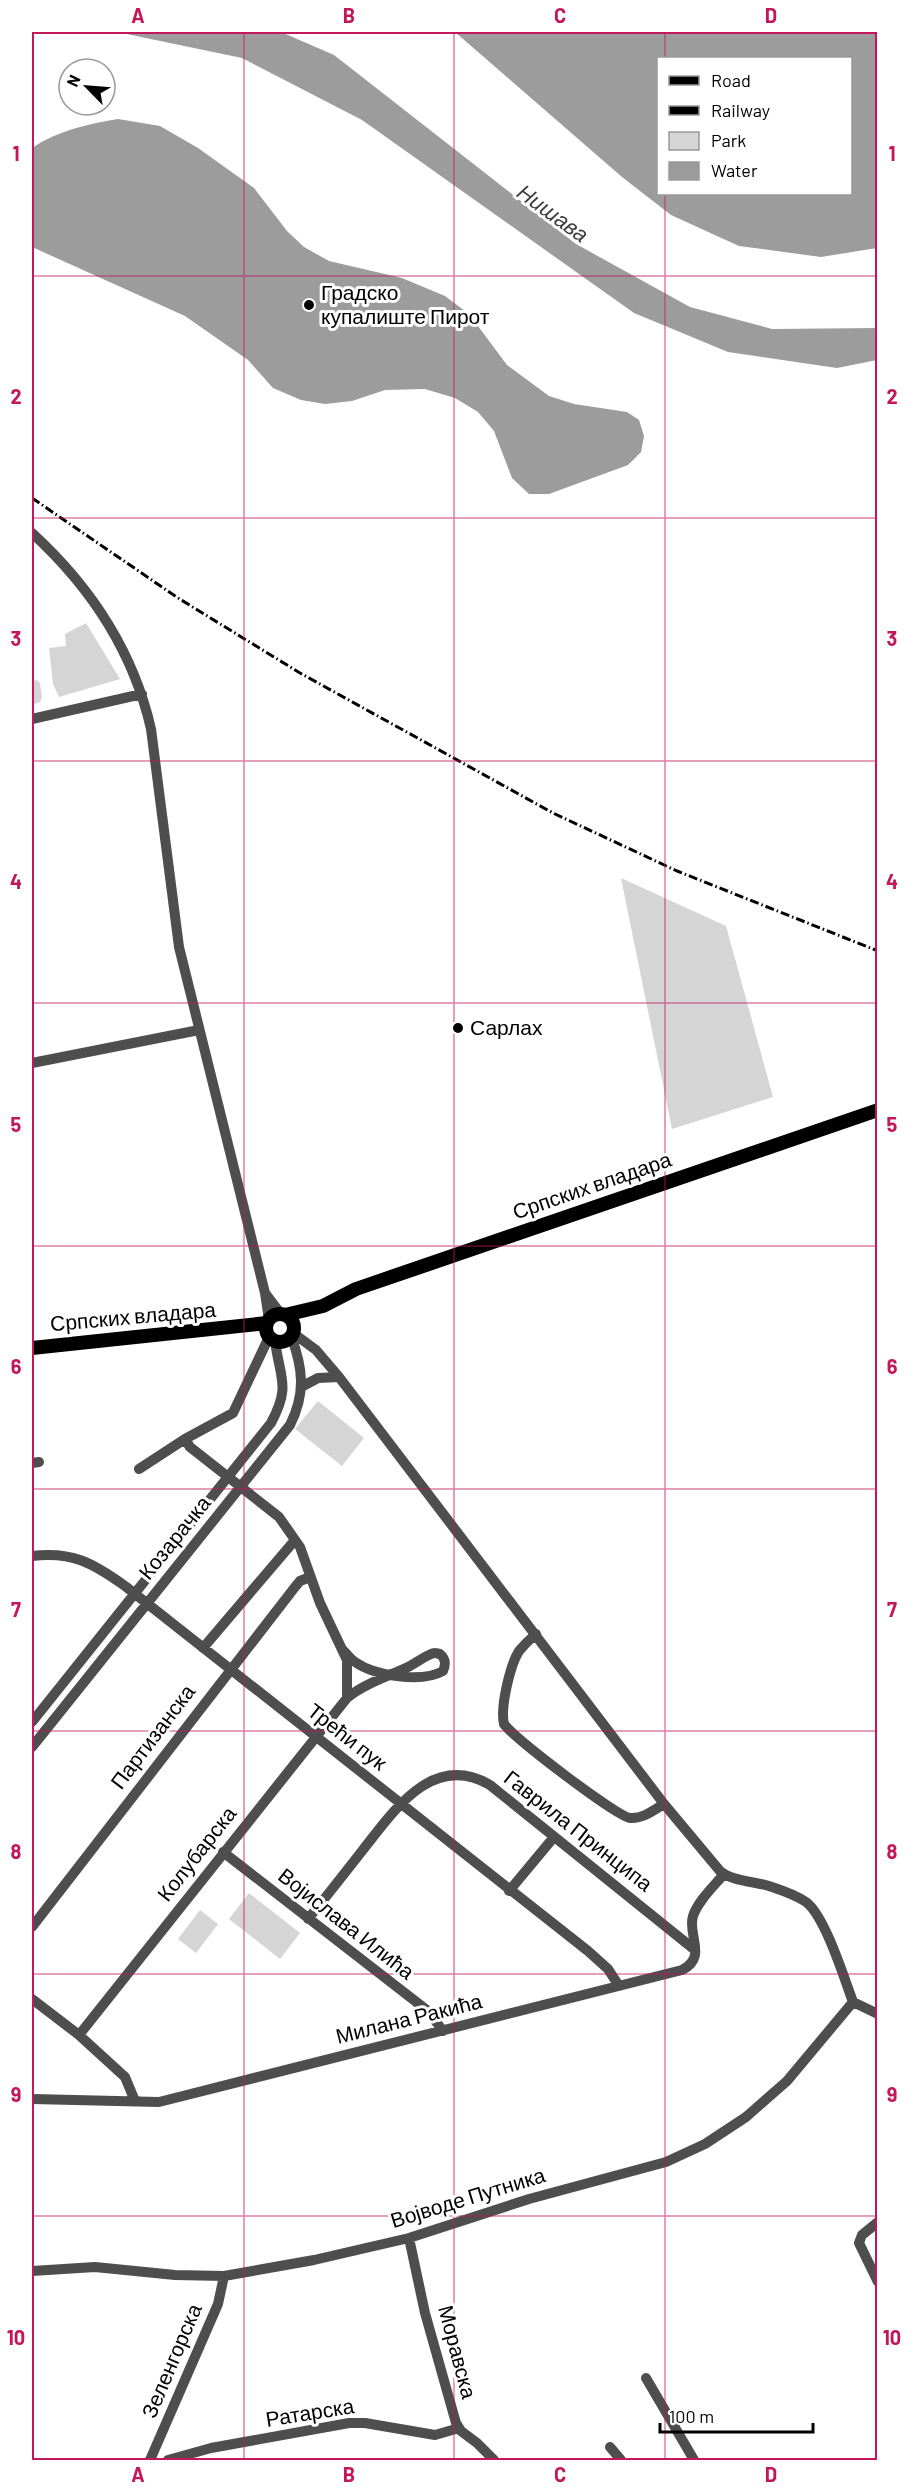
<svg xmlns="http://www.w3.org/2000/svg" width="909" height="2492" viewBox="0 0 909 2492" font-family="Barlow,sans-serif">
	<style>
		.green { fill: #d5d5d5 }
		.water { fill: #9c9c9c; fill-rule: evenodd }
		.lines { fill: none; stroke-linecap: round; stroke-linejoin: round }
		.minor { stroke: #4e4e4e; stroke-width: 10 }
		.major { stroke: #000; stroke-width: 14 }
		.rail { stroke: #000; stroke-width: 3; stroke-dasharray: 9 3 1.5 3; stroke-linecap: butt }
		.grid { fill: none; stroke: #c2185b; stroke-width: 1.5; stroke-opacity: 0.55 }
		.poi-dot { fill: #000; stroke: #fff; stroke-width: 2 }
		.labels { text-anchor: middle; stroke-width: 6; stroke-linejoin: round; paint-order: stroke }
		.poi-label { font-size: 21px; fill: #000; stroke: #fff; text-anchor: start }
		.street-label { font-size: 21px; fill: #000; stroke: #fff }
		.water-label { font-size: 22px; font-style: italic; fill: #3d3d3d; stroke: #fff }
		.neatline { fill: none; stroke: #c2185b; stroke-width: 2 }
		.grid-label { font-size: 20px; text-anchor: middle; font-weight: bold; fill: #c2185b }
	</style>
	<rect width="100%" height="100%" fill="#fff"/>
	<path class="green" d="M86,623L120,679L59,697L53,684L49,648L66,646L65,634Z
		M37,680L40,683L42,698L40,702L32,705V681Z
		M621,878L726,926L773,1097L672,1129Z
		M318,1401L364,1438L342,1466L295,1429Z
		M249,1893L300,1933L280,1959L229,1919Z
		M200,1910L218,1924L196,1953L178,1939Z"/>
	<path class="water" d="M117,32H281L334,55L576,244L690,307L772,329L877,328V360L837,368L728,352L634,313L362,120L242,58Z
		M455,32H877V248L821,257L739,246L671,215L622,177ZM658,58H850V194H658Z
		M118,119L160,126L198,148L254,188L287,231L304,247L329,261L402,278L445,296L469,314L507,365L549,396L574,404L627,412L639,420L644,436L641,452L628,465L549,494H529L512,478L494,431L478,412L455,398L425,389L385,390L352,401L325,404L301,400L273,388L248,360L185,316L32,247V148C57,131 87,124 118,119Z"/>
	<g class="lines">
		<path class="minor" d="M32,533C91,587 133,650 151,729L179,947L265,1293L269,1320
			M32,719L142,694
			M32,1063L199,1030
			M265,1293L281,1314
			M293,1333L316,1350L339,1377L664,1804L720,1871C733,1882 756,1881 772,1887C784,1891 796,1895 806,1902C825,1916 844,1978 853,2002L878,2014
			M303,1386L318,1378L339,1377
			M185,1439L190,1447L279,1517L300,1547L320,1603L347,1660V1698
			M32,1463L39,1462
			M139,1469L185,1439L233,1413L269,1337
			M32,1556C72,1551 93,1563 125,1586L588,1951L608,1969L619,1986
			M536,1634C530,1639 524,1645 519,1651C510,1665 500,1708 504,1724C515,1739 616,1816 630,1818C643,1819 654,1810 664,1804
			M203,1648L295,1540
			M32,1722L271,1423C291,1386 280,1379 275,1341
			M32,1747L290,1425C306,1393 303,1368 291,1336
			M223,1852L428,2011L443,2031
			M509,1891L554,1837
			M308,1919C326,1897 344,1874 362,1851C393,1812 432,1751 490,1785L695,1950
			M32,1927L295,1587L300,1581L310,1577
			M32,1999L79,2035L125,2077L135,2101
			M79,2035L347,1698C365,1683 390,1676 410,1666C417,1662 424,1657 431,1654C435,1652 435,1653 440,1654C446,1659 446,1664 443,1671C422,1683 375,1676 355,1662C350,1659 346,1653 342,1649
			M32,2099L159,2102L682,1970C708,1957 687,1935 693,1916C698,1901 714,1886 724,1874
			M878,2222L862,2235L859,2243L878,2282
			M409,2238L425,2313L456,2423L461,2431L477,2443L494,2460
			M32,2271L95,2267L175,2275L224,2276L314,2260L409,2238L529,2199L666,2162L705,2144L746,2117L787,2081L853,2002
			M646,2378L694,2460
			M610,2447L621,2460
			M150,2460L218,2304L224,2276
			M168,2460L211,2448L349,2423H365L435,2435L459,2428"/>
		<path class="major" d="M266 1328a14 14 0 1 1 28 0a14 14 0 1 1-28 0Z
			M285,1315L323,1306L356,1289L878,1110
			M32,1348L267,1323"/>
		<path class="rail" d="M32,498L178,598L300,673L553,813L677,871L878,951"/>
	</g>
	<path class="grid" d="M244,32V2460M454,32V2460M665,32V58M665,194V2460M32,276H878M32,518H878M32,761H878M32,1003H878M32,1246H878M32,1489H878M32,1731H878M32,1974H878M32,2216H878"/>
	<g class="poi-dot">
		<circle cx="309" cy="305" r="6"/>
		<circle cx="458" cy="1028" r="6"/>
	</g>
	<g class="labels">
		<g class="poi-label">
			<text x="321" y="300">Градско<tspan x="321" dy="24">купалиште Пирот</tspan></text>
			<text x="470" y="1035">Сарлах</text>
		</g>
		<g class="street-label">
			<text transform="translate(592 1186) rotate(-19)" y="7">Српских владара</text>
			<text transform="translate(133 1317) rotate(-5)" y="7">Српских владара</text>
			<text transform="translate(175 1538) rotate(-51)" y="7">Козарачка</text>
			<text transform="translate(153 1737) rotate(-53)" y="7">Партизанска</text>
			<text transform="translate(347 1737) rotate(38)" y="7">Трећи пук</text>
			<text transform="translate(578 1831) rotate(38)" y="7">Гаврила Принципа</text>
			<text transform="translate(197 1854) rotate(-52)" y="7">Колубарска</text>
			<text transform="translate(346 1924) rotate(38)" y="7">Војислава Илића</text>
			<text transform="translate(409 2019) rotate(-14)" y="7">Милана Ракића</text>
			<text transform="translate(468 2198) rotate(-17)" y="7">Војводе Путника</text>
			<text transform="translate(457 2352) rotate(75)" y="7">Моравска</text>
			<text transform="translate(172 2361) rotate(-67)" y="7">Зеленгорска</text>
			<text transform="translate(310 2413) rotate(-9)" y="7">Ратарска</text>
		</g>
		<g class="water-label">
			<text transform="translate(553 213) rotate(36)" y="8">Нишава</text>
		</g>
	</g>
	<rect width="909" height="2492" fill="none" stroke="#ffffff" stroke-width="66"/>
	<rect x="657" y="57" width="195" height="138" fill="#ffffff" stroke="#999999" stroke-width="1.5"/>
	<rect x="669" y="76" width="30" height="9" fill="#000000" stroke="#999999" stroke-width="1.5"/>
	<text x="711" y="87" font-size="18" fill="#000000">Road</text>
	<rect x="669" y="106" width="30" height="9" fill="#000000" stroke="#999999" stroke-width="1.5"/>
	<text x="711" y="117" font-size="18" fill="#000000">Railway</text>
	<rect x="669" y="132" width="30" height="18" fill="#d5d5d5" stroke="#999999" stroke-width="1.5"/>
	<text x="711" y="147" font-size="18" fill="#000000">Park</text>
	<rect x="669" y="162" width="30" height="18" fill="#9c9c9c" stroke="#999999" stroke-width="1.5"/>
	<text x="711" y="177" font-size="18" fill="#000000">Water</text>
	<g transform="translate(87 87) rotate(295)"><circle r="28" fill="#ffffff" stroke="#999999" stroke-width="1.5"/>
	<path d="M0-4.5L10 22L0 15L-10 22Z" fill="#000000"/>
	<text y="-9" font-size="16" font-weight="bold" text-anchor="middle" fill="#000000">N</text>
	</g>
	<path d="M660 2423v9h153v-9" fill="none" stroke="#000000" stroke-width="3"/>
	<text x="669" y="2423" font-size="18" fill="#000000" stroke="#ffffff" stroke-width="4.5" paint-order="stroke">100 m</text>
	<rect x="33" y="33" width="843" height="2426" class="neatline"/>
	<g class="grid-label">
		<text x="138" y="23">A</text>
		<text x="349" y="23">B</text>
		<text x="560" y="23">C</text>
		<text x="771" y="23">D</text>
		<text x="16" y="161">1</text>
		<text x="892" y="161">1</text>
		<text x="16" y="404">2</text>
		<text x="892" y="404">2</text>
		<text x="16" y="646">3</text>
		<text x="892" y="646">3</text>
		<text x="16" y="889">4</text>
		<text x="892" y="889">4</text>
		<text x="16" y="1132">5</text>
		<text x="892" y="1132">5</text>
		<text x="16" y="1374">6</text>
		<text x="892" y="1374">6</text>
		<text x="16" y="1617">7</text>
		<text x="892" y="1617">7</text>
		<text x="16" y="1859">8</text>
		<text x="892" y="1859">8</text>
		<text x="16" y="2102">9</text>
		<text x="892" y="2102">9</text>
		<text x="16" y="2345">10</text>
		<text x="892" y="2345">10</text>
		<text x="138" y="2482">A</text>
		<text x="349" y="2482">B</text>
		<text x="560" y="2482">C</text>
		<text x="771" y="2482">D</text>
	</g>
</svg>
